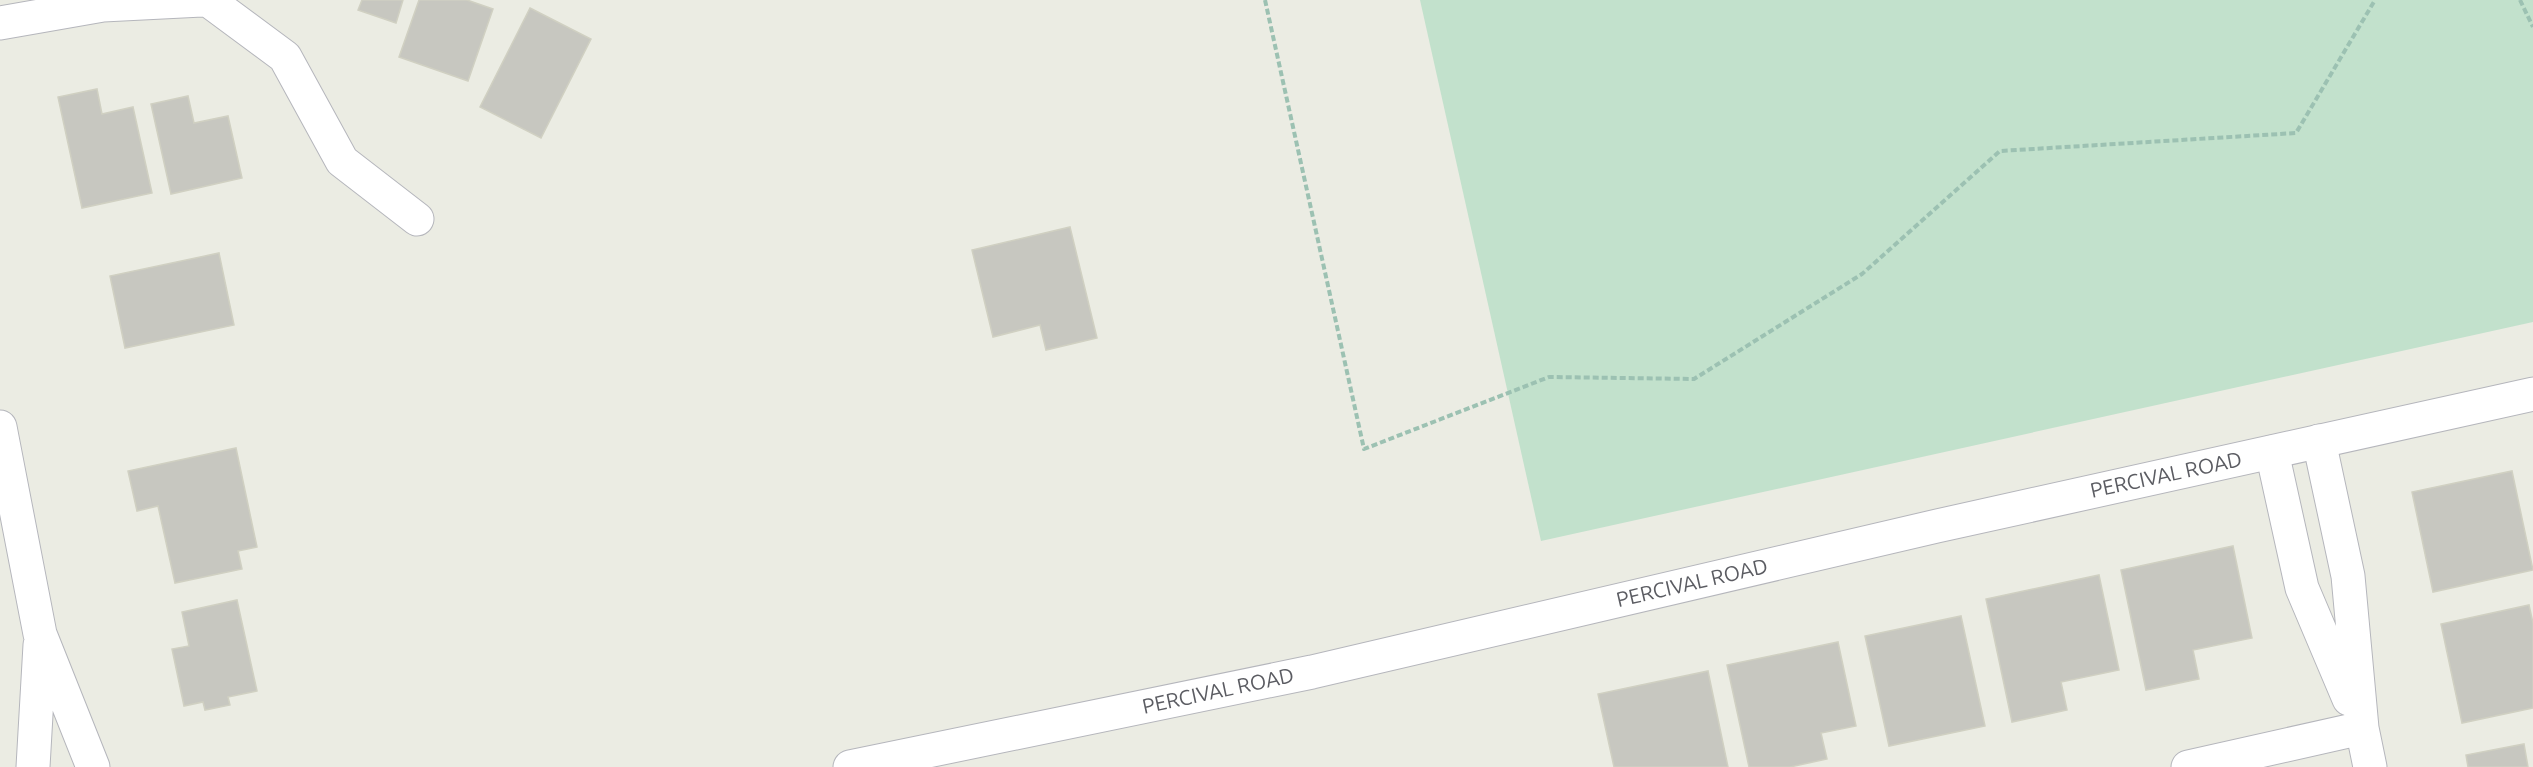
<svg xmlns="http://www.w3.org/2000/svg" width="2533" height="767" viewBox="0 0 2533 767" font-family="Ubuntu,sans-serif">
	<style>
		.green { fill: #c2e1cc }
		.building { fill: #c7c7c0; stroke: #d0d0c2; stroke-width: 1.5 }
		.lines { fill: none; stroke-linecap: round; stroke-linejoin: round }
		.minor-casing { stroke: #b5b6bc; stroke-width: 35 }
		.tertiary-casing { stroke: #b5b6bc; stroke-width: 35 }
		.path { stroke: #9cc1b2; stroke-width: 4; stroke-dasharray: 6 3; stroke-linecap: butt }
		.minor { stroke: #fff; stroke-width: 33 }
		.tertiary { stroke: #fff; stroke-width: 33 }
		.labels { text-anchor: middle; stroke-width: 6; stroke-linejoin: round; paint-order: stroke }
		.street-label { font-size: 21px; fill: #5b5c62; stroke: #fff }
	</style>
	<rect width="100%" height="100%" fill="#ebece3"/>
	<path class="green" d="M1420,0H2533V322L1541,541Z"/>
	<path class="building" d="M362,0H403L396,23L358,10Z
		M419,0H467L493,9L468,81L399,57Z
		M530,8L591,39L541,138L480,107Z
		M97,89L102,114L133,107L152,193L82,208L58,97Z
		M188,96L194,123L228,116L242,178L171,194L151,104Z
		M1070,227L1097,338L1046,350L1040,325L993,337L972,250Z
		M219,253L234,325L125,348L110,276Z
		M236,448L257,547L238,551L242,569L175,583L158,506L137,511L128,471Z
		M2512,471L2533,570L2433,592L2412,492Z
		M2233,546L2252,638L2193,650L2199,679L2146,690L2121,570Z
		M2099,575L2119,670L2061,682L2067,710L2012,722L1986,599Z
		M237,600L257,691L228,697L230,705L205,710L203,702L184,706L172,649L189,646L182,612Z
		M2529,605L2533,623V708L2462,723L2441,624Z
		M1961,616L1985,726L1889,746L1865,636Z
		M1838,642L1856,726L1821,733L1827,759L1790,767H1749L1727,665Z
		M1708,671L1728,767H1614L1598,694Z
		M2524,744L2528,767H2468L2466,755Z"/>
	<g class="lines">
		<g class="minor-casing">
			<path id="minor" d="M208,0L285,57L342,161L417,219
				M0,23L103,5L202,0
				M0,427L40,634L93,767
				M2319,441L2348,576L2362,728L2370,767
				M2272,452L2302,588L2349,699
				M33,767L40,645
				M2188,767L2362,728"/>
		</g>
		<g class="tertiary-casing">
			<path id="tertiary" d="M850,767L1312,672L1937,526L2533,394"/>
		</g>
		<path class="path" d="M1265,0L1364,449L1549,377L1694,379L1862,274L2000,151L2296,133L2375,0
			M2520,0L2533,27"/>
		<use href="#minor" class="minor"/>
		<use href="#tertiary" class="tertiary"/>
	</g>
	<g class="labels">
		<g class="street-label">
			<text transform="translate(2166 475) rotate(-12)" y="7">PERCIVAL ROAD</text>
			<text transform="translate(1692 583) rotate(-13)" y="7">PERCIVAL ROAD</text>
			<text transform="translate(1218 691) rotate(-12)" y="7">PERCIVAL ROAD</text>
		</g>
	</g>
</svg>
